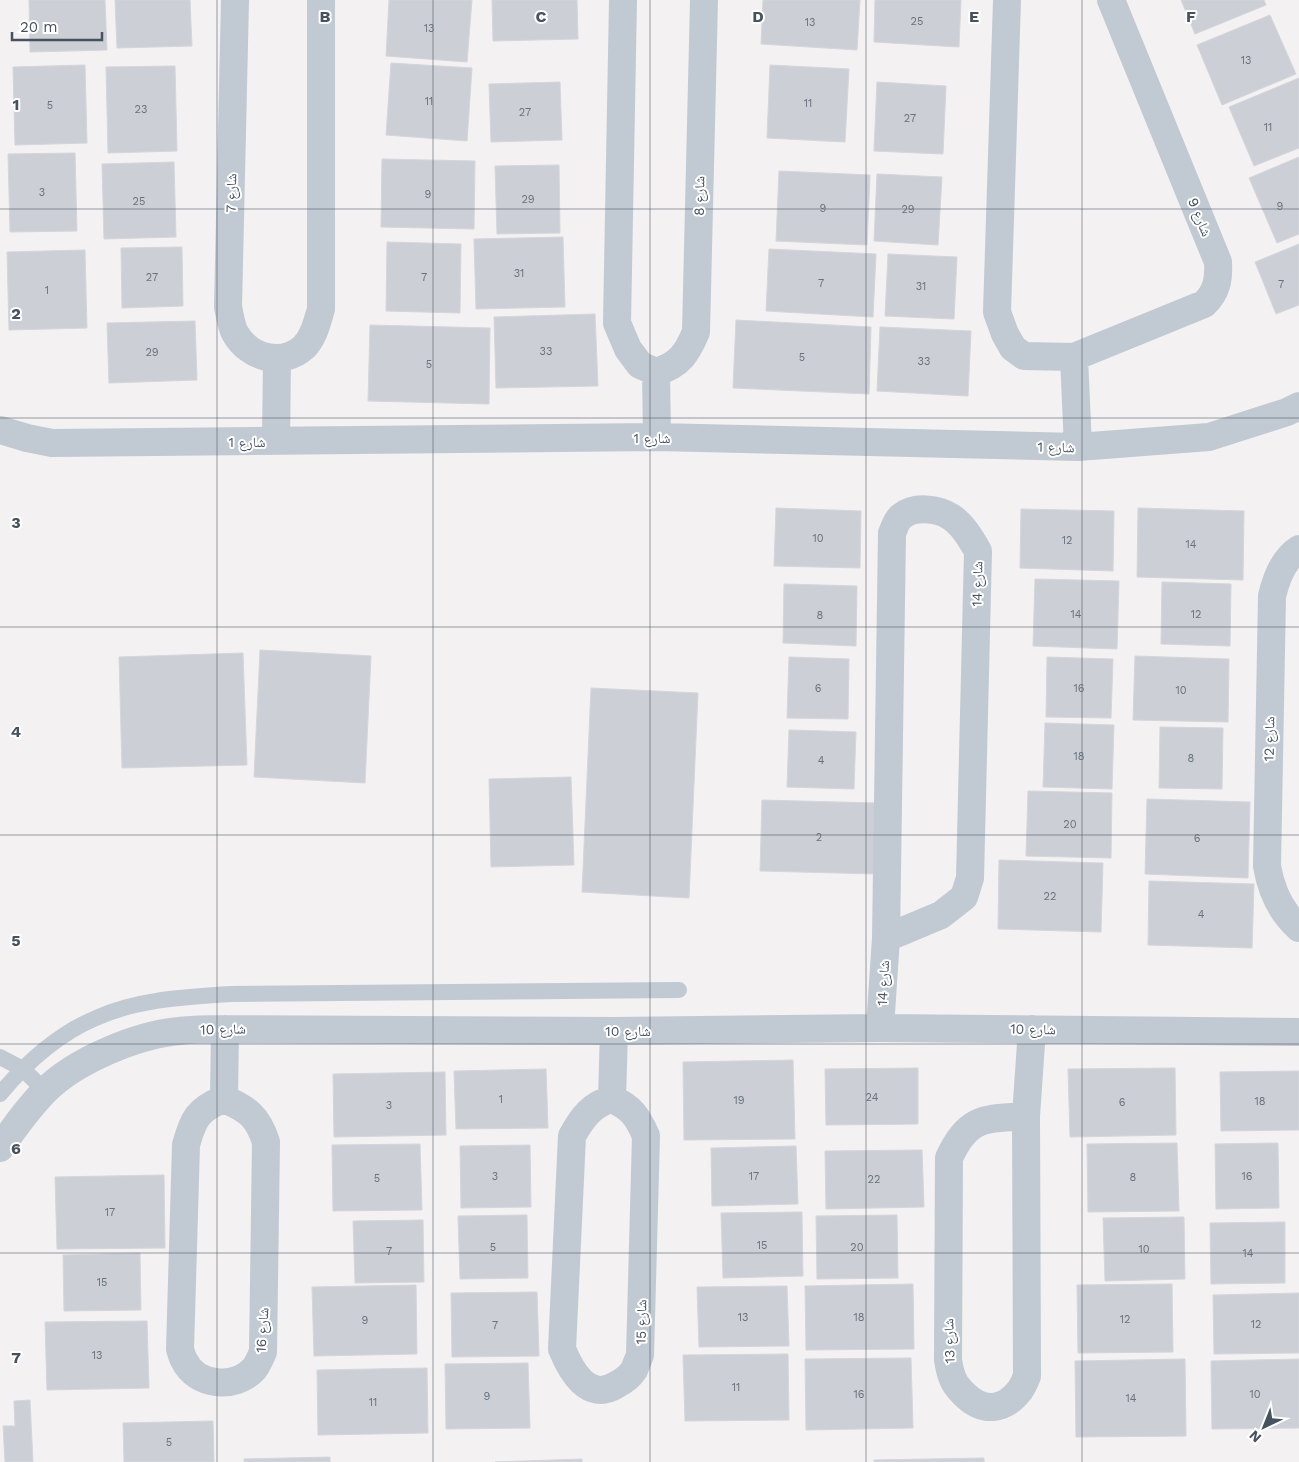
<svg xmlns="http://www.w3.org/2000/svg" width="1299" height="1462" viewBox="0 0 1299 1462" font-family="'Work Sans','Noto Naskh Arabic',sans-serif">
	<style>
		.building { fill: #cccfd5; stroke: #d4d6dc }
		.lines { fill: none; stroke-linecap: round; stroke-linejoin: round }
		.service { stroke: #c1c9d3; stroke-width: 16 }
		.minor { stroke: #c1c9d3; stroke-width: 28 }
		.grid { fill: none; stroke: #47525f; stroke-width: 1; stroke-opacity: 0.55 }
		.labels { text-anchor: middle; stroke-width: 4; stroke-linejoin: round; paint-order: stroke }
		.number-label { font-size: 11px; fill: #68717c }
		.street-label { font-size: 14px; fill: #47525f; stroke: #fff }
		.grid-label { font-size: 16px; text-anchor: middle; font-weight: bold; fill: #47525f; stroke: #fff; stroke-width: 4; stroke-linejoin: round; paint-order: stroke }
	</style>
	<rect width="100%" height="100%" fill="#f3f1f1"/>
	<path class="building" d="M29,0H105L107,50L30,52Z
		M115,0H190L192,46L117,48Z
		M389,0H472L467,62L386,56Z
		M492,0H577L578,39L493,41Z
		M763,0H860L857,50L761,44Z
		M875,0H961L959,47L874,42Z
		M1181,0H1264L1266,5L1195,34Z
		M1270,15L1296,74L1222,105L1197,45Z
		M391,63L472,68L467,141L386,135Z
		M85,65L87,143L15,145L13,67Z
		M770,65L849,69L845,142L767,138Z
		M175,66L177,151L108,153L106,67Z
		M1299,78V148L1254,166L1229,107Z
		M560,82L562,140L491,142L489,84Z
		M877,82L946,86L943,154L874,151Z
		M75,153L77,231L10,232L8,154Z
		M1299,157V234L1277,243L1249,178Z
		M382,159L475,161L474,229L381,227Z
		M174,162L176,237L104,239L102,164Z
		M559,165L560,233L497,234L495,166Z
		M779,171L870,175L867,245L776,241Z
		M877,174L942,177L938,245L874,241Z
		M563,237L565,307L476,309L474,239Z
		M387,242L461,244L460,313L386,311Z
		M1299,244V305L1276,314L1255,262Z
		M182,247L183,306L122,308L121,248Z
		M769,249L876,254L873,317L766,311Z
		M85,250L87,328L9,330L7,252Z
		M888,254L957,257L954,319L885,316Z
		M595,314L598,386L496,388L494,317Z
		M736,320L871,327L869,394L733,388Z
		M195,321L197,380L109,383L107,323Z
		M370,325L490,328L489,404L368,401Z
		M880,327L971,331L968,396L877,391Z
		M776,508L861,511L860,568L774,566Z
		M1138,508L1244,511L1243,580L1137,577Z
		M1021,509L1114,511L1113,571L1020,568Z
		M1035,579L1119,581L1117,649L1033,646Z
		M1162,582L1231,584L1230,646L1161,644Z
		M784,584L857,586L856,646L783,643Z
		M260,650L371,656L365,783L254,777Z
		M243,653L247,765L122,768L119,657Z
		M1135,656L1229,659L1228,722L1133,720Z
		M789,657L849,659L848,719L787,718Z
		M1047,657L1113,659L1111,718L1046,717Z
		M591,688L698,693L689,898L582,892Z
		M1045,723L1114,725L1112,789L1043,787Z
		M1160,727L1223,728L1222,789L1159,788Z
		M789,730L856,732L854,789L787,787Z
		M571,777L574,865L491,867L489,779Z
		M1028,791L1112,793L1111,858L1026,856Z
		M1147,799L1250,802L1248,878L1145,874Z
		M762,800L877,803L876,874L760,871Z
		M999,860L1103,863L1101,932L998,929Z
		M1149,881L1254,884L1252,948L1148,945Z
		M793,1060L795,1139L684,1140L683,1062Z
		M918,1068V1124L826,1125L825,1069Z
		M1175,1068L1176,1135L1070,1137L1068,1069Z
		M546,1069L548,1128L456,1129L454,1071Z
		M1299,1071V1130L1221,1131L1220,1072Z
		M445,1072L446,1135L334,1137L333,1074Z
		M1177,1143L1179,1211L1088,1212L1087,1144Z
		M1278,1143L1279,1208L1216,1209L1215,1144Z
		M420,1144L422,1210L333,1211L332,1145Z
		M530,1145L531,1207L461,1208L460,1146Z
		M796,1146L798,1204L712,1206L711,1148Z
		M922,1150L924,1207L826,1209L825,1151Z
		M164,1175L165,1248L57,1249L55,1177Z
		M802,1212L803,1276L723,1278L721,1213Z
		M527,1215L528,1278L460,1279L458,1216Z
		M897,1215L898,1278L817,1279L816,1216Z
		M1184,1217L1185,1279L1105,1281L1103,1218Z
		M423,1220L424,1282L355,1283L353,1221Z
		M1285,1222V1283L1211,1284L1210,1223Z
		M140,1253L141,1310L64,1311L63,1255Z
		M913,1284L914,1349L806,1350L805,1286Z
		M1172,1284L1173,1352L1078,1353L1077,1285Z
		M416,1285L417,1354L314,1356L312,1287Z
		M787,1286L789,1346L699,1347L697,1287Z
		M537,1292L539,1356L452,1357L451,1293Z
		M1299,1293V1353L1214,1354L1213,1295Z
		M147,1321L149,1388L47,1390L45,1322Z
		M788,1354L789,1420L685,1421L683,1355Z
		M911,1358L913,1428L806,1430L805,1359Z
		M1185,1359L1186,1436L1076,1437L1075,1361Z
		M1299,1359V1428L1212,1429L1211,1361Z
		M528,1363L530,1428L446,1429L445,1364Z
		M427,1368L428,1433L318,1435L317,1370Z
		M30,1400L33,1462H5L3,1426H15L14,1401Z
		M213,1421L214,1462H124L123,1423Z
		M330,1457V1462H244V1459Z
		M984,1458V1462H874V1460Z
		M582,1459V1462H495Z"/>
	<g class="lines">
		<path class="service" d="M0,1057L23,1069L45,1091
			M0,1094C26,1063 58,1034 96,1018C138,999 186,997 231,994L679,990"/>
		<path class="minor" d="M235,0L228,307C230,315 231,326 235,333C249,358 282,367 304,347C314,337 317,322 321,309V0
			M623,0L617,323L628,349L640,365L656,372C680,365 687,353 696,332L704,0
			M1007,0L997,312L1005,334L1013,348L1024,356L1074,357L1204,304C1217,292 1219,279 1218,262L1111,0
			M1074,357L1078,447
			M656,372L657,437
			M0,430L27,438L52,443L657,437L1078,447L1209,437L1287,412L1299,406
			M276,441L277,358
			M1299,549C1283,559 1276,579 1272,596L1267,866C1271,890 1281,912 1299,928
			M880,1028L886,938L892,533C895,527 896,520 902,516C914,506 938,508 951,517C963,525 971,539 978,551L970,878L964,897L941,915L886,938
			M224,1099C248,1109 258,1117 266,1142L263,1352C260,1358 258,1364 254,1369C235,1390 196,1386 184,1360C182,1357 181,1352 180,1349L186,1145C193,1119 198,1109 224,1099Z
			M224,1099L225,1029
			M612,1099C631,1107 638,1117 646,1136L640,1355C638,1360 636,1365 634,1370C630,1376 622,1382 616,1385C588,1402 571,1371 562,1349L572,1136C582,1118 592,1104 612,1099Z
			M612,1099L614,1031
			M1026,1116C985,1119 968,1116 949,1158L948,1360C949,1366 950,1373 953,1379C955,1385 960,1390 964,1394C983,1413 1004,1411 1020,1390C1023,1386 1025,1381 1027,1376L1026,1116L1032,1029
			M0,1148C14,1128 28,1108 45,1091C76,1060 137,1035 179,1031C195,1029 210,1029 225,1029L614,1031L880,1028L1299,1032"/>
	</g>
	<path class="grid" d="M217,0V1462M433,0V1462M650,0V1462M866,0V1462M1082,0V1462M0,209H1299M0,418H1299M0,627H1299M0,835H1299M0,1044H1299M0,1253H1299"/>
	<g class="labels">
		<g class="number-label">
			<text x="917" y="25">25</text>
			<text x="810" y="26">13</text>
			<text x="429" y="32">13</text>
			<text x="1246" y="64">13</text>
			<text x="429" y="105">11</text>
			<text x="808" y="107">11</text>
			<text x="50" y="109">5</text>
			<text x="141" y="113">23</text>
			<text x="525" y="116">27</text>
			<text x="910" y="122">27</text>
			<text x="1268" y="131">11</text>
			<text x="42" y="196">3</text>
			<text x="428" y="198">9</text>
			<text x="528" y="203">29</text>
			<text x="139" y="205">25</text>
			<text x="1280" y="210">9</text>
			<text x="823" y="212">9</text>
			<text x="908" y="213">29</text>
			<text x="519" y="277">31</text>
			<text x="152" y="281">27</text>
			<text x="424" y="281">7</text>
			<text x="821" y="287">7</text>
			<text x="1281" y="288">7</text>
			<text x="921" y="290">31</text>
			<text x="47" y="294">1</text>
			<text x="546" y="355">33</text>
			<text x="152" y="356">29</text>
			<text x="802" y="361">5</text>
			<text x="924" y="365">33</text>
			<text x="429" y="368">5</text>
			<text x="818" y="542">10</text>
			<text x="1067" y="544">12</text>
			<text x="1191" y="548">14</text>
			<text x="1076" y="618">14</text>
			<text x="1196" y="618">12</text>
			<text x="820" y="619">8</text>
			<text x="818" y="692">6</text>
			<text x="1079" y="692">16</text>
			<text x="1181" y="694">10</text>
			<text x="1079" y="760">18</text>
			<text x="1191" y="762">8</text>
			<text x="821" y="764">4</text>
			<text x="1070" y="828">20</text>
			<text x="819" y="841">2</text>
			<text x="1197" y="842">6</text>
			<text x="1050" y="900">22</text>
			<text x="1201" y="918">4</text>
			<text x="872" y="1101">24</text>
			<text x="501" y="1103">1</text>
			<text x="739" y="1104">19</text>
			<text x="1260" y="1105">18</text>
			<text x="1122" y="1106">6</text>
			<text x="389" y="1109">3</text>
			<text x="495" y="1180">3</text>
			<text x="754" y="1180">17</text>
			<text x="1247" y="1180">16</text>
			<text x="1133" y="1181">8</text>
			<text x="377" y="1182">5</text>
			<text x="874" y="1183">22</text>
			<text x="110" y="1216">17</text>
			<text x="762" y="1249">15</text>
			<text x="493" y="1251">5</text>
			<text x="857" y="1251">20</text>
			<text x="1144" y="1253">10</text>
			<text x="389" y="1255">7</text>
			<text x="1248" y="1257">14</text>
			<text x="102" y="1286">15</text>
			<text x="743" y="1321">13</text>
			<text x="859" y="1321">18</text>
			<text x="1125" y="1323">12</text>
			<text x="365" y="1324">9</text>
			<text x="1256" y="1328">12</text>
			<text x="495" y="1329">7</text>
			<text x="97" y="1359">13</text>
			<text x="736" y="1391">11</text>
			<text x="859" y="1398">16</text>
			<text x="1255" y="1398">10</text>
			<text x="487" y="1400">9</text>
			<text x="1131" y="1402">14</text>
			<text x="373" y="1406">11</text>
			<text x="169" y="1446">5</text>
		</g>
		<g class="street-label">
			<text transform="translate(231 193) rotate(-89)" y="5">شارع 7</text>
			<text transform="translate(699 196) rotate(-89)" y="5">شارع 8</text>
			<text transform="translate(1200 217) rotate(68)" y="5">شارع 9</text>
			<text x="652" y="443">شارع 1</text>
			<text x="247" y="447">شارع 1</text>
			<text transform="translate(1056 447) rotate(1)" y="5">شارع 1</text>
			<text transform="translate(977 584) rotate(-89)" y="5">شارع 14</text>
			<text transform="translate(1269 739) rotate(-89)" y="5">شارع 12</text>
			<text transform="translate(883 983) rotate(-87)" y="5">شارع 14</text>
			<text transform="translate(223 1029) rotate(-1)" y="5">شارع 10</text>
			<text transform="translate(1033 1029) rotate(1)" y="5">شارع 10</text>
			<text x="628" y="1036">شارع 10</text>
			<text transform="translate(641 1322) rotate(-89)" y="5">شارع 15</text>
			<text transform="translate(262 1330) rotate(-86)" y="5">شارع 16</text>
			<text transform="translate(949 1341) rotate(-92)" y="5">شارع 13</text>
		</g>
	</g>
	<g class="grid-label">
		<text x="325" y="22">B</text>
		<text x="541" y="22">C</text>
		<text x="758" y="22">D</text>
		<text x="974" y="22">E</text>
		<text x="1191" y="22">F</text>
		<text x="16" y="110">1</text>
		<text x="16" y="319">2</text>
		<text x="16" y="528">3</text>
		<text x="16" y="737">4</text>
		<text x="16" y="946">5</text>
		<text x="16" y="1154">6</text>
		<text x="16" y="1363">7</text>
	</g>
	<g transform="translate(1264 1427) rotate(223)" stroke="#ffffff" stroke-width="4" paint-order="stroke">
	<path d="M0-4L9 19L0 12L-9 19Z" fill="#47525f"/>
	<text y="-8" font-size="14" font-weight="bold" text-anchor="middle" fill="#47525f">N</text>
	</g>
	<path d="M12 32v8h90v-8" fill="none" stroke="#47525f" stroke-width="2.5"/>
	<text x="20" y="32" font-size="15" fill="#47525f" stroke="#ffffff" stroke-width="4" paint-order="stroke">20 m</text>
</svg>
